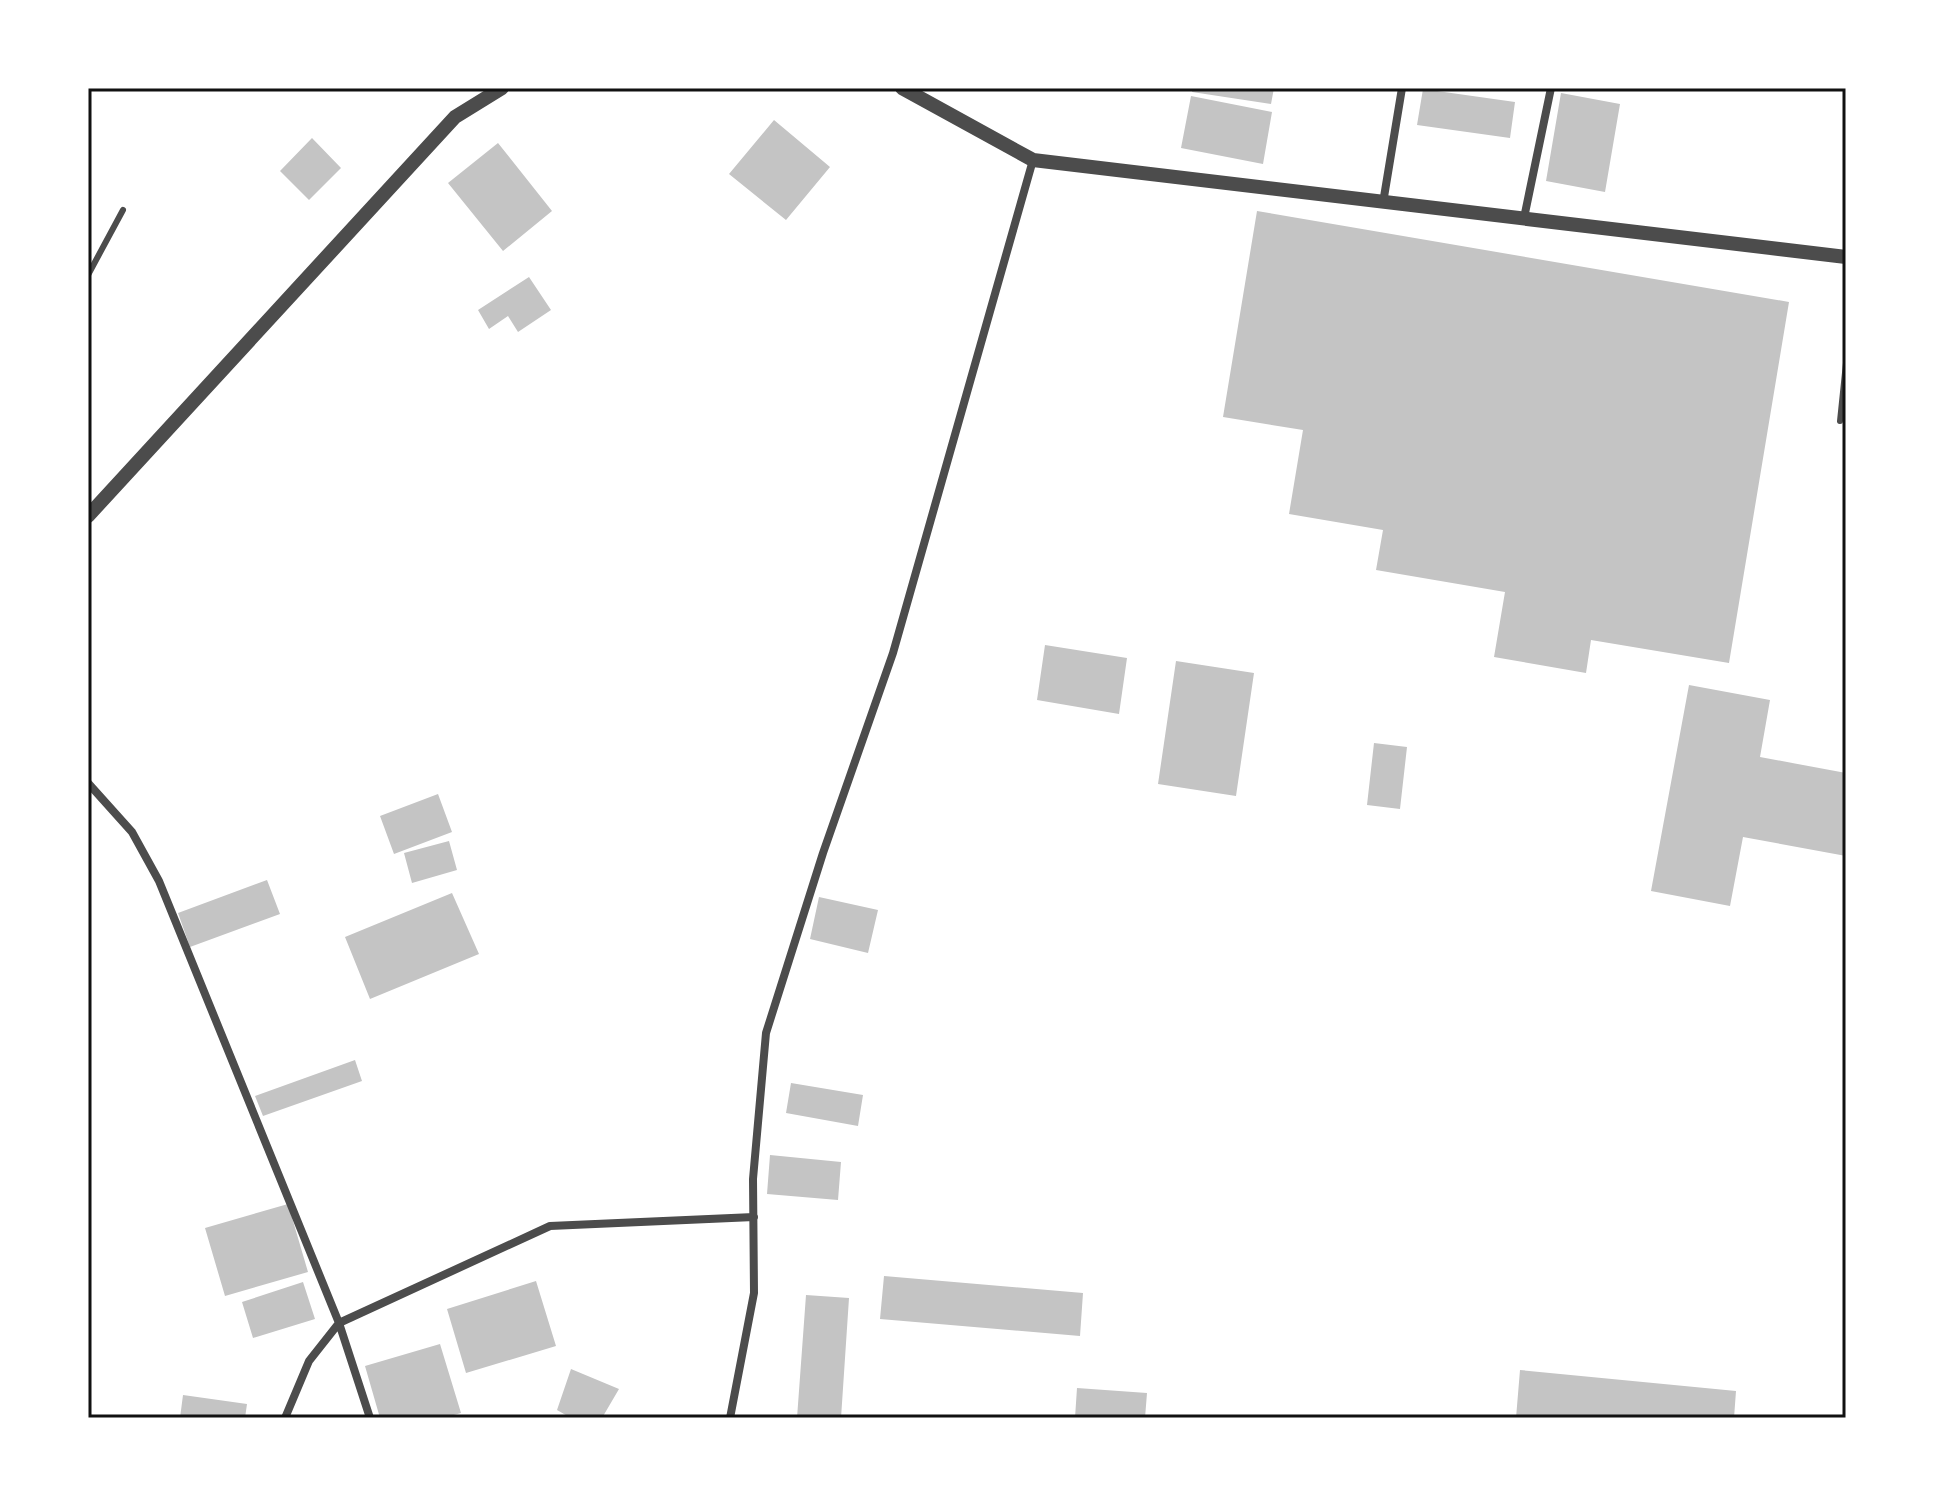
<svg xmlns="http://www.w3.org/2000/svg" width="1934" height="1506" viewBox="0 0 1934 1506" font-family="Commissioner,sans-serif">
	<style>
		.building { fill: #c4c4c4 }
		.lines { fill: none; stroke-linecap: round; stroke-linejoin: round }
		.service { stroke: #4c4c4c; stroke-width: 6 }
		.minor { stroke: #4c4c4c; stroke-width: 8 }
		.tertiary { stroke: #4c4c4c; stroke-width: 14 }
		.neatline { fill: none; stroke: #111; stroke-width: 3 }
	</style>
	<rect width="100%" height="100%" fill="#fff"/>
	<path class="building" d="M1193,88H1274L1271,104L1192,92Z
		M1423,89L1515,102L1510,138L1417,125Z
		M1561,93L1620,104L1605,192L1546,181Z
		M1191,96L1272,112L1263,164L1181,148Z
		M774,120L830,167L786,220L729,174Z
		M312,138L341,168L309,200L280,171Z
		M498,143L552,211L503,251L448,183Z
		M1257,211L1789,302L1729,663L1591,640L1586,673L1494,657L1505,592L1376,570L1383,530L1289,514L1303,430L1223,417Z
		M529,277L551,310L518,332L508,316L489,329L478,310Z
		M1045,645L1127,658L1119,714L1037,700Z
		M1176,661L1254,673L1236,796L1158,784Z
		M1689,685L1770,700L1760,757L1846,773V856L1743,837L1730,906L1651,891Z
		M1374,743L1407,747L1400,809L1367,805Z
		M438,794L452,832L394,854L380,816Z
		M449,841L457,870L412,883L404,853Z
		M267,880L280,914L190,947L178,913Z
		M452,893L479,954L370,999L345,937Z
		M819,897L878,910L868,953L810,939Z
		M355,1060L362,1081L263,1116L255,1096Z
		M791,1083L863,1095L858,1126L786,1113Z
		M770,1155L841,1162L838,1200L767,1194Z
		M288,1204L308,1272L225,1296L205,1228Z
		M884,1276L1083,1293L1080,1336L880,1319Z
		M536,1281L556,1346L466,1373L447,1309Z
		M303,1282L315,1319L253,1338L242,1302Z
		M806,1295L849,1298L841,1418H797Z
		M440,1344L461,1413L443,1418H380L365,1366Z
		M571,1369L619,1389L602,1418H571L557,1410Z
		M1520,1370L1736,1391L1734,1418H1516Z
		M1077,1388L1147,1393L1145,1418H1075Z
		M183,1395L247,1404L245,1418H180Z"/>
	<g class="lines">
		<path class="service" d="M88,275L123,210
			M1840,421L1846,363"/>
		<path class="minor" d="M1383,203L1402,88
			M1524,218L1551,88
			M88,783L132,832L159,881L339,1323L370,1418
			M285,1418L309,1361L339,1323L550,1226L754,1217
			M730,1418L754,1293L753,1179L766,1033L823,853L893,653L1033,160"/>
		<path class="tertiary" d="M902,88L1033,160L1846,257
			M88,516L455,117L502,88"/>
	</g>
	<rect width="1934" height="1506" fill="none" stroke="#ffffff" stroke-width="180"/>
	<rect x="90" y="90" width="1754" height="1326" class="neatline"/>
</svg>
